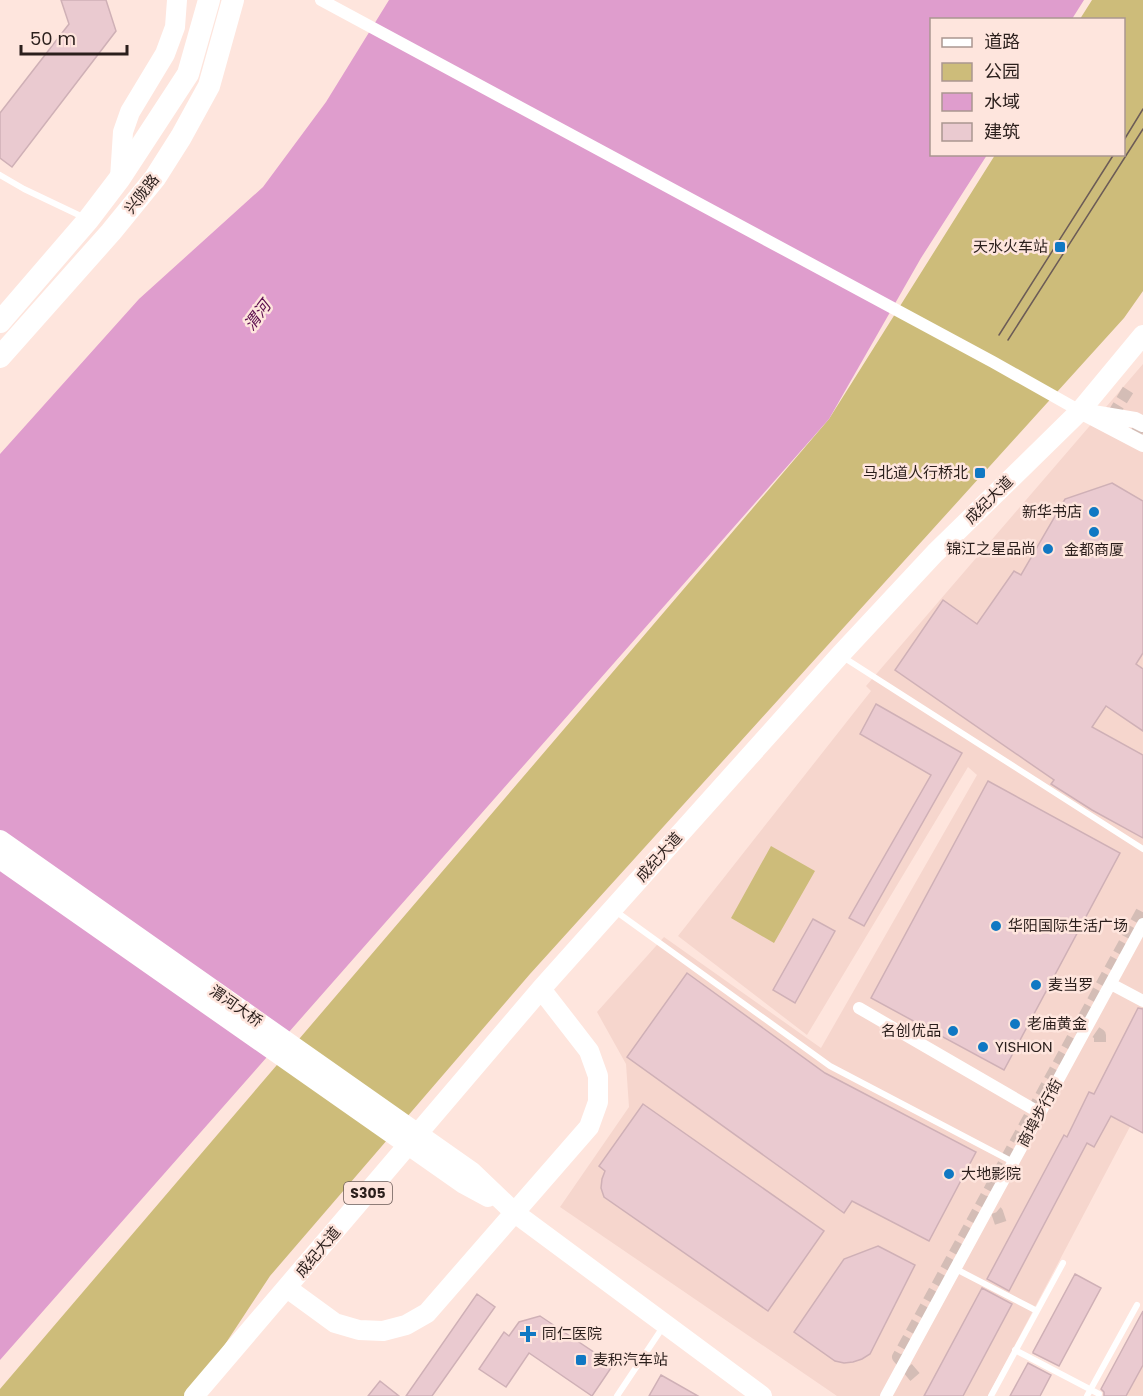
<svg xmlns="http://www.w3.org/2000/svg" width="1143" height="1396" viewBox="0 0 1143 1396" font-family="Poppins,'Noto Sans SC',sans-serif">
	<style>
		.built { fill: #f6d6cd }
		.green { fill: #cdbc7a }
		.water { fill: #df9dcd }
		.building { fill: #eacad0; stroke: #cfb0b6; stroke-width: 1.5 }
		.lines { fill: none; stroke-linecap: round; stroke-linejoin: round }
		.street-tunnel { stroke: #d4bdb6; stroke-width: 12; stroke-dasharray: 12 6; stroke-linecap: butt }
		.lane { stroke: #fff; stroke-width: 6 }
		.street { stroke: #fff; stroke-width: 12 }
		.secondary { stroke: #fff; stroke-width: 16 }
		.primary { stroke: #fff; stroke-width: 20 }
		.highway { stroke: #fff; stroke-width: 22 }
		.tram { stroke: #6c5c57; stroke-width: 1.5 }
		.poi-dot { fill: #1078c3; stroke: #fee5dd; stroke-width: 2 }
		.labels { text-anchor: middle; stroke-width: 5; stroke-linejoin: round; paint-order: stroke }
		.shield { fill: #fee5dd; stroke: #6a5a56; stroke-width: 1.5 }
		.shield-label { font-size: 14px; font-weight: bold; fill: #2b1f1c }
		.street-label { font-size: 15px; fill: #2b1f1c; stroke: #fee5dd }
		.poi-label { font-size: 15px; fill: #2b1f1c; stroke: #fee5dd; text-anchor: start }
		.water-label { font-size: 16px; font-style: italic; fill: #5c0e4e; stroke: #fee5dd }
	</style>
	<rect width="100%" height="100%" fill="#fee5dd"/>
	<path class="built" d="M1143,364V1102L988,1396H837L560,1207L629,1107L626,1064L597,1012L664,937L821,1048L977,775L968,767L807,1035L678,936L871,691L866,686Z
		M1143,1355V1396H1120Z"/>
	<path class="green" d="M1092,0H1143V291L1124,318L530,974L270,1276L191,1396H0V1389L829,419L995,155L1124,154V20L1080,19Z
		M771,846L815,871L774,943L731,918Z"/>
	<path class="water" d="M389,0H1084L1072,19L932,20V154L987,155L921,258L829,419L0,1360V454L139,299L263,187L326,102Z"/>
	<path class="building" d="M61,0H106L116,31L12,167L0,158V113L69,24Z
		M1112,483L1143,501V653L1136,664L1143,669V731L1106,706L1092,727L1143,755V838L1092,810L1051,784L1054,780L895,670L943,600L977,624L1014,571L1021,575L1065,499Z
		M876,704L962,753L864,926L849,918L931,775L860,734Z
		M988,781L1120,853L1004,1070L871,998Z
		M813,919L835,931L795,1003L773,990Z
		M687,973L825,1073L976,1152L929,1241L852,1201L844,1213L627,1057Z
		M1138,1008L1143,1009V1133L1111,1116L1094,1147L1087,1143L1009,1291L987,1279L1064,1135L1067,1137L1089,1092L1094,1094Z
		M643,1104L824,1231L768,1311L604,1197L601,1188L602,1179L605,1171L599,1166Z
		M878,1246L915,1265L870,1354L862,1359L853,1362L844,1363L835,1361L794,1332L844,1259Z
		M1075,1274L1101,1288L1059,1366L1033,1353V1352Z
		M982,1288L1012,1304L963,1396H924Z
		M477,1294L495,1307L432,1396H406Z
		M1143,1311V1365L1126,1396H1104V1392L1101,1389Z
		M540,1316L613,1365L592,1396L529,1353L506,1387L479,1369L504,1332L509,1336L519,1322Z
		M1028,1363L1051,1375L1040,1396H1010Z
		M661,1375L698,1396H649Z
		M380,1381L399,1396H368Z"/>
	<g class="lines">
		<path class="street-tunnel" d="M1128,390L1112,416L1143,433
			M1081,1022L1100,1035V1043
			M983,1200L997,1212L1001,1224
			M915,1377L898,1357L1143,909"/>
		<path class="lane" d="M0,175L24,189L85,218
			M843,657L1143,849
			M614,910L830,1066L1013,1162
			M956,1269L1037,1311
			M1015,1350L1099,1394
			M617,1396L663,1327
			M991,1396L1063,1263
			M1087,1396L1137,1305"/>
		<path class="street" d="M321,0L993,362L1080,411
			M1111,984L1143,1001
			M859,1008L1040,1113
			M886,1396L1143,924"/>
		<path class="secondary" d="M1080,411L1143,444
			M1093,413L1135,420L1143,424"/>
		<path class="primary" d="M120,178L123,132L130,112L165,54L175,27L177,0
			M0,840L472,1172L515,1213L762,1396
			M0,859L464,1184L488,1197
			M287,1288L335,1323L359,1330L383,1331L406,1325L427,1313L589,1127L598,1102V1076L589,1051L541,989
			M194,1396L541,989L840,655L935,553L1080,411L1143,335"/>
		<path class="highway" d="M0,322L88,220L120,178L188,74L209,0
			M0,357L111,232L155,178L181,137L209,86L233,0"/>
		<path class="tram" d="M1124,140L1143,109
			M999,335L1114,154
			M1008,340L1143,129"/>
	</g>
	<g class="poi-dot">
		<rect x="1054" y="241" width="12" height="12" rx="3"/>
		<rect x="974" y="467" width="12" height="12" rx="3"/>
		<circle cx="1094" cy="512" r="6"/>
		<circle cx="1094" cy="532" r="6"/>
		<circle cx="1048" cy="549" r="6"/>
		<circle cx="996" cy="926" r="6"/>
		<circle cx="1036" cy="985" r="6"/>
		<circle cx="1015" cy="1024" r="6"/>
		<circle cx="953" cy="1031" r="6"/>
		<circle cx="983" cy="1047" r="6"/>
		<circle cx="949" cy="1174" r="6"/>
		<path d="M525 1325h6v6h6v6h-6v6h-6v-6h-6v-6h6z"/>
		<rect x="575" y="1354" width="12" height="12" rx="3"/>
	</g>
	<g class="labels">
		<rect class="shield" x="344" y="1182" width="48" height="22" rx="4.5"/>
		<g class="shield-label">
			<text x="368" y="1198">S305</text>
		</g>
		<g class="street-label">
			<text transform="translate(142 194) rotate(-52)" y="5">兴陇路</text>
			<text transform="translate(989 500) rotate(-45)" y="5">成纪大道</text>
			<text transform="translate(659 857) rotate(-48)" y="5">成纪大道</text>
			<text transform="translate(236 1006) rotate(35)" y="5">渭河大桥</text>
			<text transform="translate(1040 1113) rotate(-61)" y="5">商埠步行街</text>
			<text transform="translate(318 1252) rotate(-50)" y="5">成纪大道</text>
		</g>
		<g class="poi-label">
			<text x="1048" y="252" text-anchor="end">天水火车站</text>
			<text x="968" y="478" text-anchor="end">马北道人行桥北</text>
			<text x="1082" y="517" text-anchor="end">新华书店</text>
			<text x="1036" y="554" text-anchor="end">锦江之星品尚</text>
			<text x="1094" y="555" text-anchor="middle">金都商厦</text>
			<text x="1008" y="931">华阳国际生活广场</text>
			<text x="1048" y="990">麦当罗</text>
			<text x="1027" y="1029">老庙黄金</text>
			<text x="941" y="1036" text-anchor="end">名创优品</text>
			<text x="995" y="1052">YISHION</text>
			<text x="961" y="1179">大地影院</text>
			<text x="542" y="1339">同仁医院</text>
			<text x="593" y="1365">麦积汽车站</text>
		</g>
		<g class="water-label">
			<text transform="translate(257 315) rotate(-53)" y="6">渭河</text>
		</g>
	</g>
	<rect x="930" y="18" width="195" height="138" fill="#fee5dd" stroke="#aa9690" stroke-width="1.5"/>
	<rect x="942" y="38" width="30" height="9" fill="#ffffff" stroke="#aa9690" stroke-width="1.5"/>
	<text x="984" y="48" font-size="18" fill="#2b1f1c">道路</text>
	<rect x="942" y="63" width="30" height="18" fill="#cdbc7a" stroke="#aa9690" stroke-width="1.5"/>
	<text x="984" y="78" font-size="18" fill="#2b1f1c">公园</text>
	<rect x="942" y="93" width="30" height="18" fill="#df9dcd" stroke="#aa9690" stroke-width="1.5"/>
	<text x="984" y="108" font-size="18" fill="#2b1f1c">水域</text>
	<rect x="942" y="123" width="30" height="18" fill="#eacad0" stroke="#aa9690" stroke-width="1.5"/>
	<text x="984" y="138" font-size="18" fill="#2b1f1c">建筑</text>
	<path d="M21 45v9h106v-9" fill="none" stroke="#2b1f1c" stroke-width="3"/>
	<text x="30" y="45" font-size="18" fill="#2b1f1c" stroke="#fee5dd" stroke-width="4.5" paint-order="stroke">50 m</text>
</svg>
